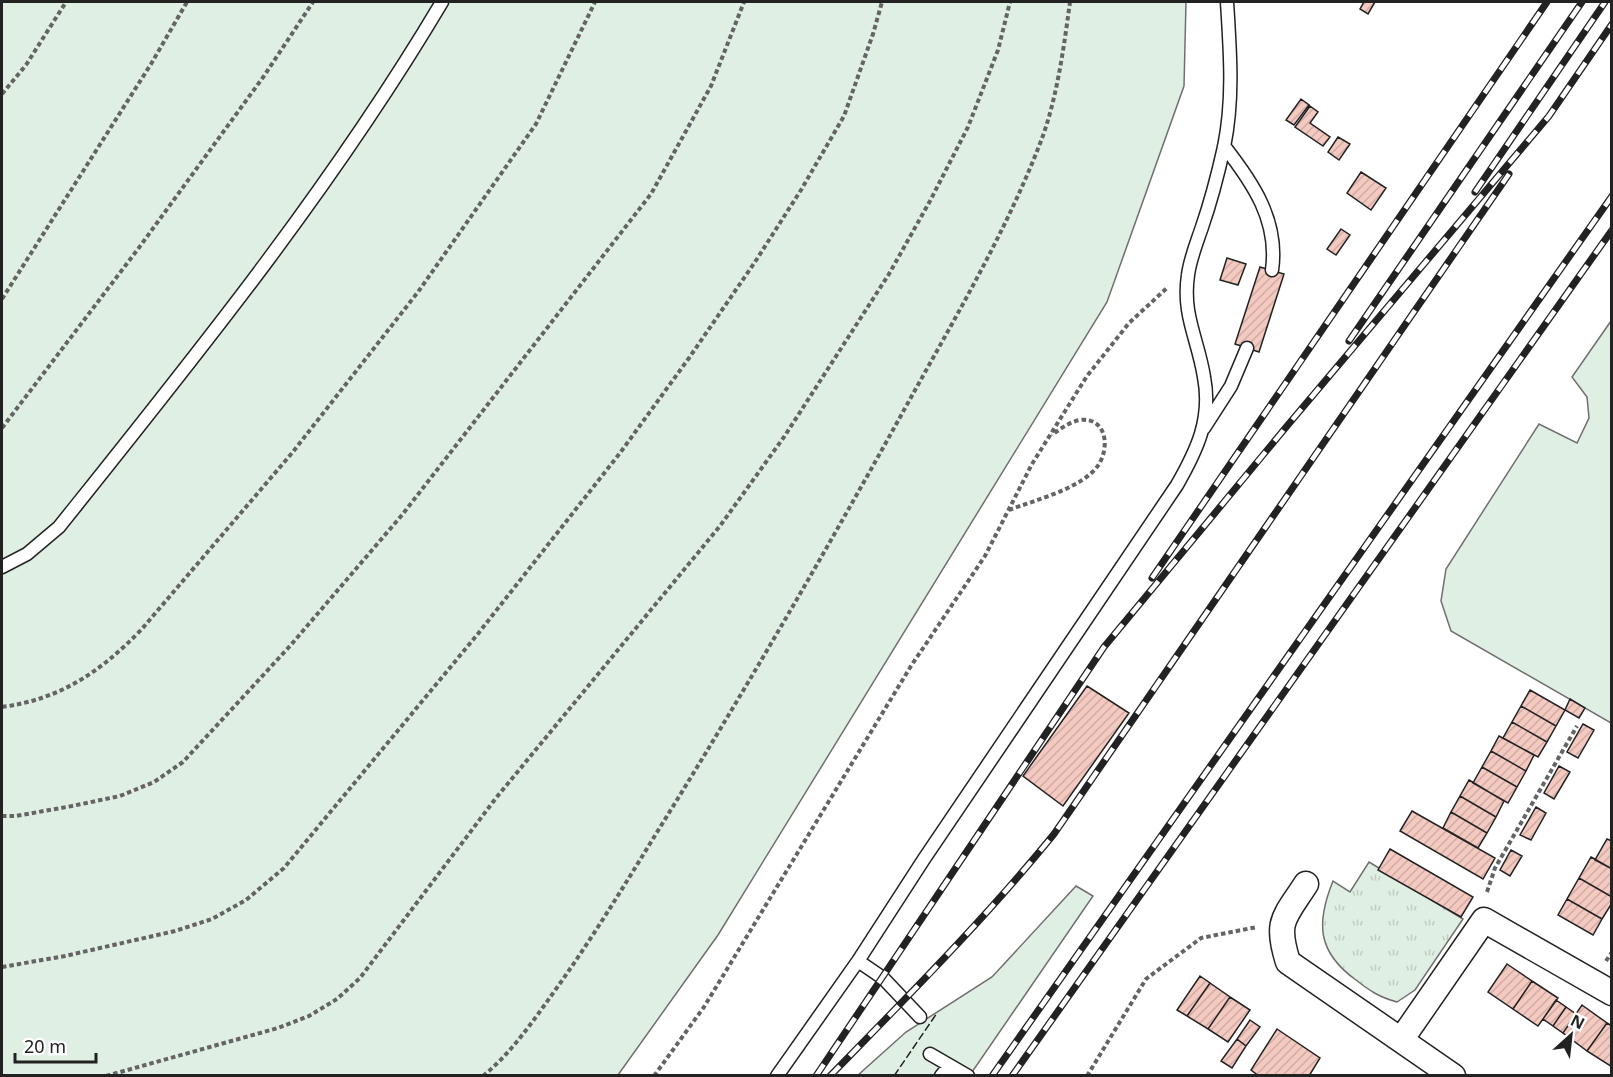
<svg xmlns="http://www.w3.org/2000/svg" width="1613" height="1077" viewBox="0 0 1613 1077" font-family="'Noto Sans',sans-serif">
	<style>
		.grass { fill: #e0efe3; stroke: #6f6f6f; stroke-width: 1.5 }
		.park { fill: url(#park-tufts); stroke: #6f6f6f; stroke-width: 1.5 }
		.building { fill: url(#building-hatch); stroke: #222; stroke-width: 1.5 }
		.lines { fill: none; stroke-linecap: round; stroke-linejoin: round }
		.service-casing { stroke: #222; stroke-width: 15 }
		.minor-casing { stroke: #222; stroke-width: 27 }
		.path { stroke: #646464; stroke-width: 4; stroke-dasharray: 4.5 3; stroke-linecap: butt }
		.service { stroke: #fff; stroke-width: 12 }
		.minor { stroke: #fff; stroke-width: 24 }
		.rail-casing { stroke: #222; stroke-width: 7 }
		.rail { stroke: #fff; stroke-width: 4.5; stroke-dasharray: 14; stroke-linecap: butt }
		.fence { stroke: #222; stroke-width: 1.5; stroke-dasharray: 8 3; stroke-linecap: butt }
	</style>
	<defs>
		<pattern id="park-tufts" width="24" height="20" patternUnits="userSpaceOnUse" patternTransform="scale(1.5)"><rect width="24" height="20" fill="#e0efe3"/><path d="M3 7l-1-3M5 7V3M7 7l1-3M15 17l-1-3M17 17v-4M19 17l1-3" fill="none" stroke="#c0cdc2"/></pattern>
		<pattern id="building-hatch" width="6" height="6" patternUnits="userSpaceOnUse" patternTransform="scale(1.5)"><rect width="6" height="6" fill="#f3c9c0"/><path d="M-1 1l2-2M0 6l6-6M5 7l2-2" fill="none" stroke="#d0aca5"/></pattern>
	</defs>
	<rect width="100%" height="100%" fill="#fff"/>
	<path class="grass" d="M2,2H1186L1184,86L1107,302L718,935L618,1075L2,1076Z
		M1611,321V723L1451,631L1441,601L1446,569L1539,424L1577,443L1589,418L1587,397L1572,377Z
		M1076,886L1093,896L970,1075L857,1076L906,1032L992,977Z"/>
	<path class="park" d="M1369,862L1463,919L1415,990L1397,1002C1379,997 1370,991 1356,980C1317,952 1316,923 1333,881L1350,892Z"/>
	<path class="building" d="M1364,2H1375L1368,14L1360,9Z
		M1301,99L1309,105L1294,125L1286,120Z
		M1310,106L1318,112L1310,123L1330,137L1323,146L1295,127Z
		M1338,137L1350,144L1339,160L1328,152Z
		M1361,172L1386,188L1371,210L1347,193Z
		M1341,229L1350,235L1336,255L1327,249Z
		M1227,258L1246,264L1238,285L1220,280Z
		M1260,267L1284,274L1259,352L1235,344Z
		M1087,686L1129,713L1063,806L1023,776Z
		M1530,690L1565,710L1556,726L1521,706Z
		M1570,699L1585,708L1579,718L1565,710Z
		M1521,706L1556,726L1547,742L1512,722Z
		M1512,722L1547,742L1538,757L1503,738Z
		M1583,724L1594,730L1578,758L1567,752Z
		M1499,736L1534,755L1526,771L1491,751Z
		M1491,751L1526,771L1517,787L1482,767Z
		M1559,766L1570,772L1554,799L1544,793Z
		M1482,767L1517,787L1508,803L1473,783Z
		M1469,780L1504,801L1496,817L1460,796Z
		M1460,796L1496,817L1487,833L1451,812Z
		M1536,807L1546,813L1531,840L1520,835Z
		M1412,811L1495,858L1483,879L1400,831Z
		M1451,812L1487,833L1478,848L1443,828Z
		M1607,839L1612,841V869L1595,860Z
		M1390,849L1473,897L1461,917L1378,870Z
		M1511,850L1522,856L1510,876L1500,870Z
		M1591,857L1612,869V897L1579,878Z
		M1579,878L1612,897V903L1602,919L1567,899Z
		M1567,899L1602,919L1593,935L1558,915Z
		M1507,964L1532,981L1513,1009L1488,992Z
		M1200,976L1210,983L1187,1016L1177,1010Z
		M1532,981L1558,998L1538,1026L1513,1009Z
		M1210,983L1230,997L1208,1029L1187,1016Z
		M1230,997L1250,1010L1228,1042L1208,1029Z
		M1556,1000L1566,1007L1553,1026L1543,1019Z
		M1582,1005L1607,1023L1587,1051L1563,1033Z
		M1566,1007L1576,1014L1563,1033L1553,1026Z
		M1250,1020L1260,1027L1246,1046L1237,1039Z
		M1607,1023L1612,1026V1067L1587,1051Z
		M1277,1029L1320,1058L1309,1076H1259L1251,1070Z
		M1237,1039L1246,1046L1232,1068L1221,1061Z"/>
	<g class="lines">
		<g class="service-casing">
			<path id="service" d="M1224,146C1253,183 1279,221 1272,270
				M1204,428L1231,386L1247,348
				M2,567L27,554L59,527C194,358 331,189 442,2
				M858,961L883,978L920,1017
				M930,1054L968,1076
				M777,1076L858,961L924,859L1177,485C1197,450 1212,419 1204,377C1198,339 1182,315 1188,275C1190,259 1197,242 1202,227C1211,201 1218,174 1224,147C1234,99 1230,50 1227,2
				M941,1076L949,1066"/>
		</g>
		<g class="minor-casing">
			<path id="minor" d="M1306,884C1284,918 1275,921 1288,962L1453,1076
				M1401,1040L1484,920L1612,993"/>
		</g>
		<path class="path" d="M2,94L26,65L66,2
			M2,299L151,64L187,2
			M2,428L138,249L264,76L313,2
			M1009,510C1035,500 1084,488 1099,464C1110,446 1106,417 1080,420C1069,422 1060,429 1052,435
			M2,707C61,699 100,672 141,630L292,453L418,292L536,124L595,2
			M2,816H16L72,806L120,796L154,782L183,762L290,646L402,515L651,194L711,86L744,2
			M1487,892L1495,868L1577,726
			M1606,961L1612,952
			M2,967L65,956L175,931L212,919L246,900L284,868L477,635L620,453L689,358L755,262L801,190L844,116L873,34L882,2
			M106,1076L278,1028L309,1016L337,999L360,978L496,798L720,526L784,437L889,274L930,201L968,127L998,50L1010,2
			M483,1076C510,1054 531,1024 551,996C590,942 624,886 659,829C746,689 829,546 909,401C956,316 1006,232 1041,141C1057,99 1064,46 1070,2
			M654,1076L704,1007L911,666L985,556L1032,464L1087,376L1129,323L1168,287
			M1087,1076L1146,979L1201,938L1257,927"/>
		<use href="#service" class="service"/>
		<use href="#minor" class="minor"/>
		<g class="rail-casing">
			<path id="rail" d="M1475,192L1605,2
				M1349,341L1582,2
				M1152,578L1547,2
				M816,1076L1104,647L1287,426L1549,116L1612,24
				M830,1076C907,997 985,919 1054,834L1509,174
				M992,1076L1612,196
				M1012,1076L1612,230"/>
		</g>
		<use href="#rail" class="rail"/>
		<path class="fence" d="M894,1076L937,1013"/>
	</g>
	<rect width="1613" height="1077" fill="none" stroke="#222222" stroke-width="6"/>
	<g transform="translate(1571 1035) rotate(27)" stroke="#ffffff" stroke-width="4.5" paint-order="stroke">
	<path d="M0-4.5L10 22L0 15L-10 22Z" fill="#222222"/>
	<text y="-9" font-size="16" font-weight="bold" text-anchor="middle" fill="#222222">N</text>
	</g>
	<path d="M15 1053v9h81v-9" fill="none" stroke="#222222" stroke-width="3"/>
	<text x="24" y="1053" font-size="18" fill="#222222" stroke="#ffffff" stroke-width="4.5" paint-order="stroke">20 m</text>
</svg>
